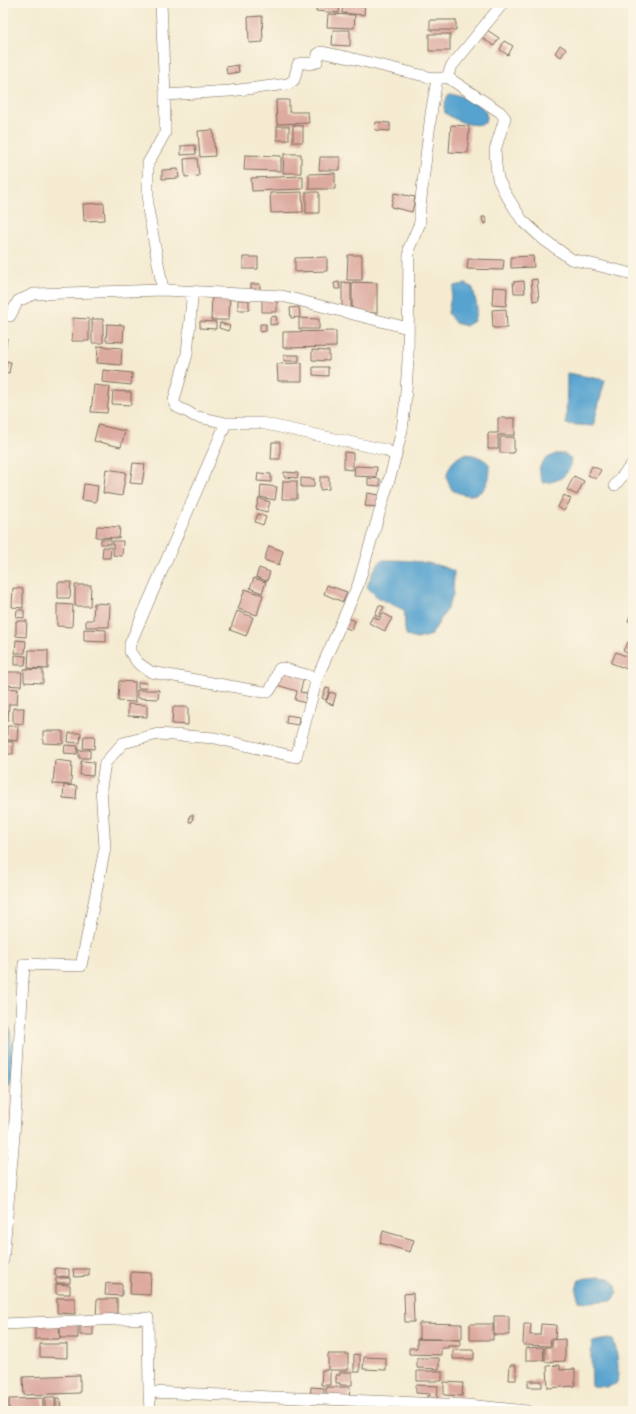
<svg xmlns="http://www.w3.org/2000/svg" width="636" height="1414" viewBox="0 0 636 1414" font-family="'Shantell Sans',sans-serif">
	<style>
		.water { fill: #56a3cf; stroke: #486676 }
		.building { fill: #ddaaa0 }
		.lines { fill: none; stroke-linecap: round; stroke-linejoin: round }
		.street-casing { stroke: #7c6e5d; stroke-width: 12 }
		.street { stroke: #fff; stroke-width: 11 }
	</style>
	<rect width="100%" height="100%" fill="#fcf5e5"/>
	<filter id="ink" filterUnits="userSpaceOnUse"><feTurbulence type="fractalNoise" baseFrequency=".025" numOctaves="2"/><feDisplacementMap in="SourceGraphic" scale="8" xChannelSelector="R" yChannelSelector="G"/><feConvolveMatrix kernelMatrix="1 2 1 2 8 2 1 2 1" color-interpolation-filters="sRGB"/></filter>
	<filter id="wash" filterUnits="userSpaceOnUse"><feTurbulence type="fractalNoise" baseFrequency=".012" numOctaves="4" result="noise"/><feDisplacementMap in="SourceGraphic" scale="16" xChannelSelector="R" yChannelSelector="G"/><feGaussianBlur stdDeviation="0.9" result="paint"/><feColorMatrix in="noise" values="0 0 0 0 0 0 0 0 0 0 0 0 0 0 0 0 0 1.4 0 .05"/><feComposite in="paint" operator="in"/></filter>
	<g filter="url(#wash)">
		<rect width="100%" height="100%" fill="#f4ebd1"/>
		<path class="water" d="M452,93C461,96 484,104 486,113C487,116 485,120 485,123C471,128 457,121 445,113L444,106L448,95Z
			M466,284L473,288L477,307L474,321L466,326L455,323L448,313L451,297L454,286Z
			M567,373L605,380L593,426L566,424Z
			M465,454C476,455 482,457 490,465C491,492 475,502 452,490C450,486 447,481 447,477C447,466 456,457 465,454Z
			M556,454H565L571,459C569,477 559,481 543,483C535,467 541,460 556,454Z
			M383,560C407,560 431,561 454,571L453,594L447,609L431,635L417,639L407,636C403,628 406,619 404,610L377,597L367,587C371,577 373,567 383,560Z
			M3,1027L10,1028C11,1040 15,1072 10,1083C9,1085 5,1088 3,1090Z
			M598,1277L609,1278L616,1284L617,1293L613,1300L587,1302L579,1301L576,1291L579,1279Z
			M608,1339L613,1340C618,1352 619,1370 617,1383L608,1387L592,1386L591,1356L592,1342Z"/>
		<g id="blocks">
			<path class="building" d="M317,3H340L339,13L316,11Z
				M343,3H365L364,15L342,13Z
				M328,14L355,15L354,28L327,27Z
				M262,16L263,42L249,43L248,17Z
				M430,20H456V30H430Z
				M333,30H350V46L332,45Z
				M487,30L499,38L494,46L481,37Z
				M429,34H450V51H429Z
				M504,41L513,46L508,55L500,50Z
				M560,45L566,49L561,57L555,53Z
				M238,65L239,72L227,74L226,67Z
				M276,100H289V112H308L309,123L277,124Z
				M376,122L390,123V131L375,130Z
				M293,125L303,126V142H293Z
				M451,125L469,126L468,153L449,152Z
				M277,126H289V140H277Z
				M213,130L215,156L200,157L198,131Z
				M195,145L196,154L181,155V146Z
				M284,154H301V173H283Z
				M245,155L281,156V171L244,170Z
				M320,157H340V170H319Z
				M197,158L199,176L185,177L184,159Z
				M178,169L179,178L162,179V170Z
				M335,173V189H309V174Z
				M303,176V189L252,191L251,178Z
				M302,192L303,212L271,213L270,193Z
				M306,192H319V213H306Z
				M394,193L415,197L412,212L391,207Z
				M104,203L105,220L84,221L83,204Z
				M482,217H485L487,223L484,224Z
				M348,255H362V280H347Z
				M533,256L534,267L511,268V257Z
				M243,257H258V269H243Z
				M327,257V271L295,272V258Z
				M468,259L504,260L503,270L467,269Z
				M537,279L539,300L533,301L531,280Z
				M524,281L525,293H514L513,282Z
				M339,282L340,289H335L334,283Z
				M342,282L351,283V308H342Z
				M352,282L377,283V313L352,312Z
				M251,284H260V291H251Z
				M493,287L507,288L506,306L492,305Z
				M212,295L230,296L229,320H211Z
				M262,298H277V312H262Z
				M238,300H249V310H238Z
				M299,307L300,317L291,318L290,308Z
				M506,309L507,328H493L492,310Z
				M276,316L277,324L270,325V317Z
				M73,318L89,319V341H72Z
				M299,318L319,319V329H299Z
				M92,319H103V343H92Z
				M200,321L216,322V329L200,328Z
				M220,323L230,326L228,331L219,328Z
				M107,324L124,325L123,342L106,341Z
				M260,324H266V331L260,332Z
				M336,331V347L283,348V332Z
				M3,337L7,338L5,353L3,352Z
				M98,346L122,348L121,365L97,363Z
				M312,350L329,351V361L312,360Z
				M284,355H299V361H284Z
				M3,361L11,362L9,373L3,372Z
				M302,363V381H278L277,364Z
				M313,367H328V376L313,375Z
				M103,370L132,373L131,385L102,382Z
				M94,385L110,387L107,413L91,412Z
				M113,391L131,392V405L112,404Z
				M498,418H515V435H498V449H488V433H498Z
				M98,425L125,431L121,447L94,441Z
				M500,437H514V453H500Z
				M272,442H280V459H271Z
				M344,452L353,453V470L344,469Z
				M133,463L145,464L142,484L130,483Z
				M355,466L377,467L376,477L354,476Z
				M592,466L601,470L596,479L588,475Z
				M106,469L126,472L122,496L103,493Z
				M284,472L298,473L297,478L284,477Z
				M258,473L271,474V482L257,481Z
				M574,476L584,481L577,495L567,490Z
				M320,477H329V489L320,490Z
				M301,478L314,479V487H301Z
				M368,478L380,479V486L368,485Z
				M283,481H297V499H282Z
				M84,484L98,486L96,502L82,500Z
				M261,485L277,487L275,500L260,497Z
				M367,493L380,495L379,507L365,506Z
				M564,495L571,499L564,511L558,507Z
				M259,498L270,502L267,512L256,509Z
				M258,514L266,517L263,525L255,522Z
				M97,526L120,527L119,538L96,537Z
				M101,539H111V544H101Z
				M113,541H123L122,556L113,555Z
				M269,546L283,551L279,565L264,560Z
				M103,547H111L110,558H102Z
				M259,568L270,572L267,581L256,577Z
				M254,578L266,582L262,593L250,588Z
				M58,582H71L70,598H58Z
				M75,585H91L90,606H75Z
				M327,585L347,592L343,602L324,594Z
				M13,588L23,589V608L12,607Z
				M245,589L263,595L257,615L238,609Z
				M94,603L110,604L109,627H86V620H93Z
				M57,604L73,605L72,627L57,626Z
				M379,605L384,607L379,617L375,615Z
				M633,608V623L628,621Z
				M17,610H24V618L16,617Z
				M237,611L253,617L246,636L230,630Z
				M383,613L392,618L385,631L369,623L373,616L379,620Z
				M348,618L355,621L351,630L344,627Z
				M16,621H27L26,637L16,636Z
				M84,629L106,630V642L84,641Z
				M16,640L26,641L25,653H15Z
				M628,642L633,644V656L623,651Z
				M29,650H48V669L28,668Z
				M616,652L633,659V663L630,670L611,663Z
				M15,655L26,656L25,665H15Z
				M24,669L43,670V683L24,682Z
				M281,671L304,678L300,692L307,693L305,703L295,700L297,691L277,685Z
				M3,672H22L21,686L3,685Z
				M119,681L135,682V702L118,701Z
				M138,682L147,683L146,688H138Z
				M3,688L18,689L17,704H9L8,720H3Z
				M326,688L330,689L326,700L322,698Z
				M137,690H159L158,699L137,698Z
				M330,692L336,694L333,705L326,702Z
				M128,704L147,705V717L128,716Z
				M173,707H188V725L172,724Z
				M13,708H24L23,724L13,723Z
				M287,715L299,717L298,725L286,723Z
				M7,726H18L17,741L7,740Z
				M43,731H63V744L43,743Z
				M69,733H81L80,743L68,742Z
				M84,736H95L94,749L83,748Z
				M3,742H13V754H3Z
				M65,745L78,746L77,754L64,753Z
				M79,750H90V758H79Z
				M55,760L72,762L71,785L53,784Z
				M81,761L94,762L93,776L80,775Z
				M64,785L77,786L76,799L63,798Z
				M190,815H193L192,822H189Z
				M3,1151H7L6,1170L3,1169Z
				M383,1231L414,1240L410,1252L380,1243Z
				M55,1268L69,1269V1277L55,1276Z
				M73,1269H89V1276L74,1277Z
				M131,1272L151,1273L150,1295L130,1294Z
				M56,1278H70V1283H56Z
				M106,1283L122,1284V1296L105,1295Z
				M56,1284L70,1285V1294H56Z
				M413,1293L414,1322H405L404,1294Z
				M57,1298H75V1314L57,1313Z
				M97,1299H117V1318H96Z
				M494,1316H509V1335H494Z
				M35,1323H59L60,1339H35Z
				M80,1323H93V1335H80Z
				M419,1323L462,1324V1339H419Z
				M60,1324H78V1338H60Z
				M470,1324H493V1340H470Z
				M524,1324H531L530,1335H540L541,1324L556,1325L555,1339L551,1338L550,1346L523,1345Z
				M417,1339L460,1340V1346H448V1348H441V1355L409,1354V1348H417Z
				M565,1339V1361L545,1362V1347H552V1340Z
				M40,1344H67V1358L40,1357Z
				M543,1347L544,1360H526V1348Z
				M453,1350H474V1359H453Z
				M328,1354H348V1370H330V1385H321L322,1370H328Z
				M354,1354L360,1355V1372H354Z
				M364,1357L386,1358V1370L363,1369Z
				M417,1358H439V1369L417,1368Z
				M510,1365H516V1380H509Z
				M560,1365V1370L575,1369V1386L548,1388L547,1366Z
				M417,1371H442V1381H417Z
				M340,1372H352V1385H340V1383H336V1375H340Z
				M80,1375V1393L24,1395L23,1377Z
				M528,1381H542V1387H528Z
				M444,1382L463,1383L462,1396L444,1395Z
				M416,1385L438,1386L437,1403H427V1396H430V1394L416,1393Z
				M311,1387L324,1388L323,1400L310,1399Z
				M326,1387H350L349,1399L326,1398Z
				M45,1397H55V1411H45Z
				M43,1398V1411H9V1399Z
				M56,1398H60L61,1410H56Z
				M406,1409H424V1411H406Z"/>
		</g>
	</g>
	<g filter="url(#ink)">
		<use href="#blocks" fill-opacity="0" stroke="#7c6e5d" stroke-width="1"/>
		<g class="lines">
			<g class="street-casing">
				<path id="street" d="M161,3L165,95V133L148,163V209L163,290
					M447,77L451,67L503,3
					M165,95L230,91L288,84L294,80L298,64C304,61 311,66 317,62L318,54L321,52L350,58L437,79
					M188,291L192,299L187,354L174,400L175,405L179,408L188,412L194,416L226,423H261L386,450L396,456
					M3,315L10,316L18,301L34,294L163,290L282,296L408,328
					M226,423L130,644V652L138,663L151,672L264,692H268C275,686 275,677 279,669L282,668L317,678
					M615,485L633,463
					M3,1260L14,1136L24,964L81,966L105,848L101,788L105,763L123,743L158,734L215,738L296,757L317,678L358,585L392,470L402,430L405,406L408,360L409,248L420,223V207L431,114L437,79L447,77L500,112L505,118L495,150L496,165L498,179L505,193L522,220L543,239L571,259L633,274
					M3,1324L148,1318L149,1392L468,1405V1411
					M149,1392L150,1411
					M468,1405L527,1411"/>
			</g>
			<use href="#street" class="street"/>
		</g>
	</g>
	<rect width="636" height="1414" fill="none" stroke="#fcf5e5" stroke-width="16"/>
</svg>
